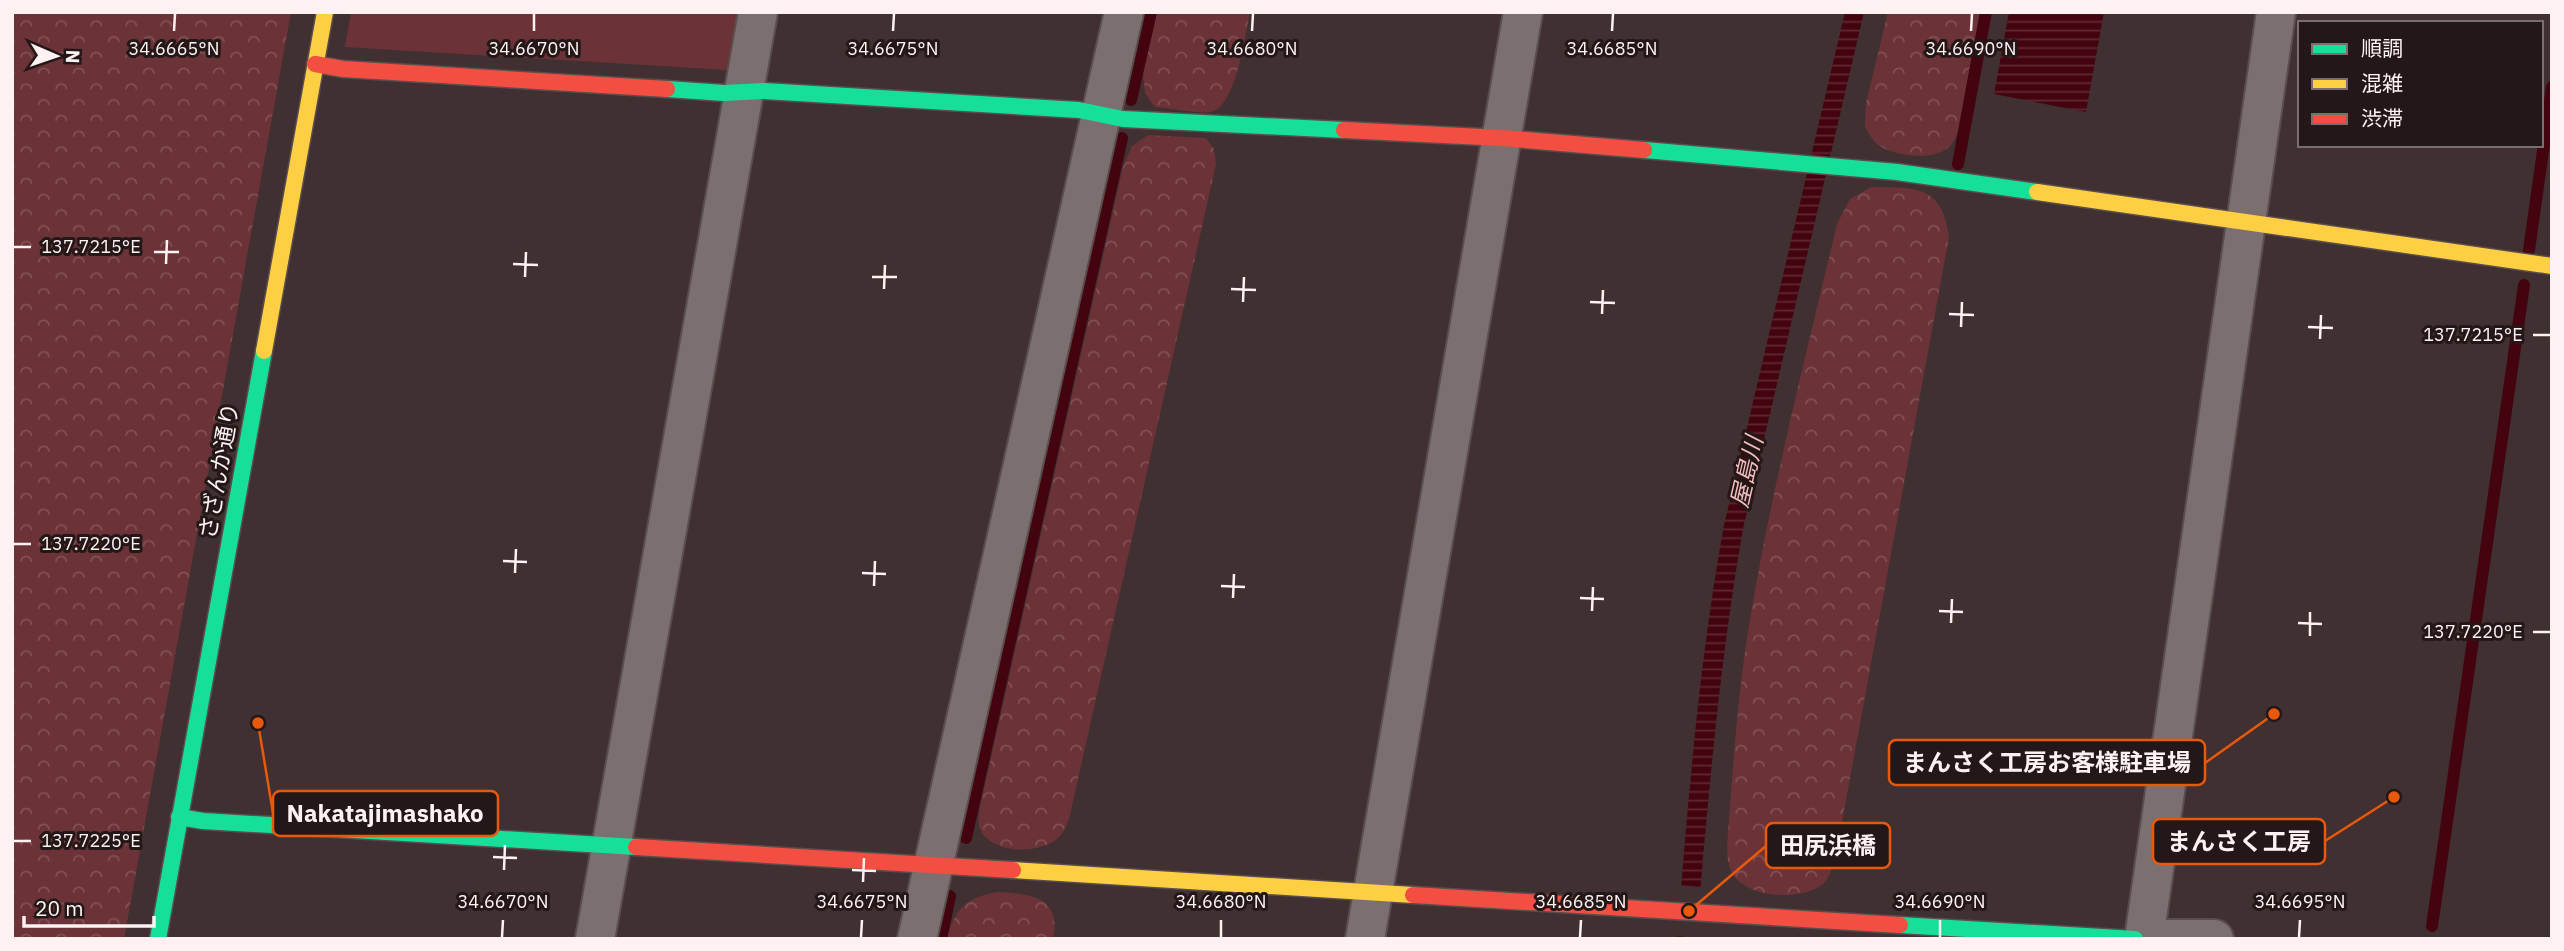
<svg xmlns="http://www.w3.org/2000/svg" width="2564" height="951" viewBox="0 0 2564 951" font-family="'IBM Plex Sans','Noto Sans JP',sans-serif">
	<style>
		.grass { fill: #6b3338 }
		.forest { fill: url(#forest-crowns) }
		.water { fill: url(#water-rules) }
		.pier { fill: #413031 }
		.lines { fill: none; stroke-linecap: round; stroke-linejoin: round }
		.stream { stroke: #43040f; stroke-width: 12 }
		.street-casing { stroke: #594d4d; stroke-width: 42 }
		.fast-casing { stroke: #594d4d; stroke-width: 19 }
		.slow-casing { stroke: #594d4d; stroke-width: 19 }
		.jam-casing { stroke: #594d4d; stroke-width: 19 }
		.street { stroke: #7c6f70; stroke-width: 38 }
		.fast { stroke: #16e098; stroke-width: 16 }
		.slow { stroke: #ffcf43; stroke-width: 16 }
		.jam { stroke: #f24e42; stroke-width: 16 }
		.ticks { fill: none; stroke: #fdf1f1; stroke-width: 2.5 }
		.labels { text-anchor: middle; stroke-width: 6; stroke-linejoin: round; paint-order: stroke }
		.street-label { font-size: 23px; fill: #fdf1f1; stroke: #241717 }
		.water-label { font-size: 24px; font-style: italic; fill: #f2bcbd; stroke: #241717 }
		.ticks-label { font-size: 18px; text-anchor: middle; fill: #fdf1f1; stroke: #241717; stroke-width: 6; stroke-linejoin: round; paint-order: stroke }
		.leader { fill: none; stroke: #e8590c; stroke-width: 2.5 }
		.callout-dot { fill: #e8590c; stroke: #241717; stroke-width: 2.5 }
		.callout { fill: #241717; stroke: #e8590c; stroke-width: 2.5 }
		.callout-label { font-size: 24px; text-anchor: middle; font-weight: bold; fill: #fdf1f1 }
	</style>
	<defs>
		<pattern id="forest-crowns" width="20" height="18" patternUnits="userSpaceOnUse" patternTransform="scale(1.75)"><rect width="20" height="18" fill="#6b3338"/><path d="M2 6a3 3 0 1 1 6 0M12 15a3 3 0 1 1 6 0" fill="none" stroke="#815155"/></pattern>
		<pattern id="water-rules" width="6" height="5" patternUnits="userSpaceOnUse" patternTransform="scale(1.75)"><rect width="6" height="5" fill="#43040f"/><path d="M0 2.5h6" fill="none" stroke="#5f2932"/></pattern>
	</defs>
	<rect width="100%" height="100%" fill="#413031"/>
	<path class="grass" d="M351,12H738L728,70L345,47Z"/>
	<path class="forest" d="M12,12H291L124,939H12Z
		M1157,12H1250C1245,35 1236,107 1211,112C1199,114 1168,108 1155,107L1145,93L1143,73Z
		M1888,12H1980L1959,128C1957,133 1955,140 1952,144C1937,162 1896,157 1878,145C1873,141 1868,132 1865,127L1866,103Z
		M1148,135L1206,138L1214,149L1216,164L1069,819C1066,826 1063,834 1058,838C1039,855 991,854 980,829C977,823 979,814 980,807L1123,167L1132,146Z
		M1871,187C1915,188 1942,184 1949,237L1835,860C1832,867 1829,879 1823,884C1800,902 1741,899 1730,868C1727,861 1728,853 1727,846C1733,766 1738,686 1752,608C1774,479 1807,351 1837,224L1850,199Z
		M999,892C1031,894 1062,897 1053,939H947C954,908 969,896 999,892Z"/>
	<path class="water" d="M1845,12H1864L1743,529C1719,665 1708,801 1696,939H1677C1688,800 1699,662 1724,525Z
		M2009,12H2104L2086,112L1994,94Z"/>
	<path class="pier" d="M1678,885L1704,887L1700,938L1673,936Z"/>
	<g class="lines">
		<path class="stream" d="M1131,100L1151,12
			M1958,164L1986,12
			M2529,250L2552,87
			M966,838L1122,138
			M2432,926L2524,285
			M941,939L950,896"/>
		<g class="street-casing">
			<path id="street" d="M595,939L758,12
				M917,939L1124,12
				M1365,939L1523,12
				M2144,939L2276,12
				M2165,939H2214"/>
		</g>
		<g class="fast-casing">
			<path id="fast" d="M667,89L724,93L764,91L1079,110L1123,119L1344,130
				M1644,150L1897,172L2037,192
				M179,817L203,821L636,847
				M1900,925L2135,939
				M158,939L264,351"/>
		</g>
		<g class="slow-casing">
			<path id="slow" d="M2037,192L2552,266
				M264,351L325,12
				M1013,870L1413,895"/>
		</g>
		<g class="jam-casing">
			<path id="jam" d="M315,64L343,69L667,89
				M1344,130L1502,138L1644,150
				M636,847L1013,870
				M1413,895L1900,925"/>
		</g>
		<use href="#street" class="street"/>
		<use href="#fast" class="fast"/>
		<use href="#slow" class="slow"/>
		<use href="#jam" class="jam"/>
	</g>
	<path class="ticks" d="M174,31L175,14M534,31V14M893,31L894,14M1252,31L1253,14M1612,31L1613,14M1971,31L1972,14M14,247H31M154,252H179M166,264L167,240M513,264L538,265M525,277L526,252M872,277H897M884,289L885,265M1231,289L1256,290M1243,302L1244,277M1590,302L1615,303M1602,314L1603,290M1949,314L1974,315M1961,327L1962,302M2308,327L2333,328M2533,335H2550M2320,339L2321,315M14,544H31M503,561L527,562M515,573L516,549M862,573L886,574M874,586L875,561M1221,586L1245,587M1233,598L1234,574M1580,598L1604,599M1592,611L1593,587M1939,611L1963,612M1951,623L1952,599M2298,623L2322,624M2533,632H2550M2310,636V612M14,841H31M493,857L517,858M504,870L505,845M852,870L876,871M863,882L864,858M502,937L503,920M861,937L862,920M1221,937V920M1580,937L1581,920M1940,937V920M2299,937L2300,920"/>
	<g class="labels">
		<g class="street-label">
			<text transform="translate(219 471) rotate(-80)" y="8">さざんか通り</text>
		</g>
		<g class="water-label">
			<text transform="translate(1747 472) rotate(-77)" y="8">屋島川</text>
		</g>
	</g>
	<g class="ticks-label">
		<text x="174" y="55">34.6665°N</text>
		<text x="534" y="55">34.6670°N</text>
		<text x="893" y="55">34.6675°N</text>
		<text x="1252" y="55">34.6680°N</text>
		<text x="1612" y="55">34.6685°N</text>
		<text x="1971" y="55">34.6690°N</text>
		<text x="91" y="253">137.7215°E</text>
		<text x="2473" y="341">137.7215°E</text>
		<text x="91" y="550">137.7220°E</text>
		<text x="2473" y="638">137.7220°E</text>
		<text x="91" y="847">137.7225°E</text>
		<text x="503" y="908">34.6670°N</text>
		<text x="862" y="908">34.6675°N</text>
		<text x="1221" y="908">34.6680°N</text>
		<text x="1581" y="908">34.6685°N</text>
		<text x="1940" y="908">34.6690°N</text>
		<text x="2300" y="908">34.6695°N</text>
	</g>
	<path class="leader" d="M2274 714L2205 763M258 723L273 813M2394 797L2325 841M1689 911L1766 846"/>
	<g class="callout-dot">
		<circle cx="2274" cy="714" r="7"/>
		<circle cx="258" cy="723" r="7"/>
		<circle cx="2394" cy="797" r="7"/>
		<circle cx="1689" cy="911" r="7"/>
	</g>
	<g class="callout">
		<rect x="1889" y="740" width="316" height="45" rx="7"/>
		<rect x="273" y="791" width="225" height="45" rx="7"/>
		<rect x="2153" y="819" width="172" height="45" rx="7"/>
		<rect x="1766" y="823" width="124" height="45" rx="7"/>
	</g>
	<g class="callout-label">
		<text x="2047" y="771">まんさく工房お客様駐車場</text>
		<text x="385" y="822">Nakatajimashako</text>
		<text x="2239" y="850">まんさく工房</text>
		<text x="1828" y="854">田尻浜橋</text>
	</g>
	<rect width="2564" height="951" fill="none" stroke="#fdf1f1" stroke-width="28"/>
	<rect x="2298" y="21" width="245" height="126" fill="#241717" stroke="#7b6e6e" stroke-width="2"/>
	<rect x="2312" y="44" width="35" height="10" fill="#16e098" stroke="#7b6e6e" stroke-width="2"/>
	<text x="2361" y="56" font-size="21" fill="#fdf1f1">順調</text>
	<rect x="2312" y="79" width="35" height="10" fill="#ffcf43" stroke="#7b6e6e" stroke-width="2"/>
	<text x="2361" y="91" font-size="21" fill="#fdf1f1">混雑</text>
	<rect x="2312" y="114" width="35" height="10" fill="#f24e42" stroke="#7b6e6e" stroke-width="2"/>
	<text x="2361" y="126" font-size="21" fill="#fdf1f1">渋滞</text>
	<g transform="translate(56 56) rotate(92)" stroke="#241717" stroke-width="5" paint-order="stroke">
	<path d="M0-5L12 26L0 18L-12 26Z" fill="#fdf1f1"/>
	<text y="-10" font-size="19" font-weight="bold" text-anchor="middle" fill="#fdf1f1">N</text>
	</g>
	<path d="M24 916v10h130v-10" fill="none" stroke="#fdf1f1" stroke-width="3.5"/>
	<text x="35" y="916" font-size="21" fill="#fdf1f1" stroke="#241717" stroke-width="5" paint-order="stroke">20 m</text>
</svg>
